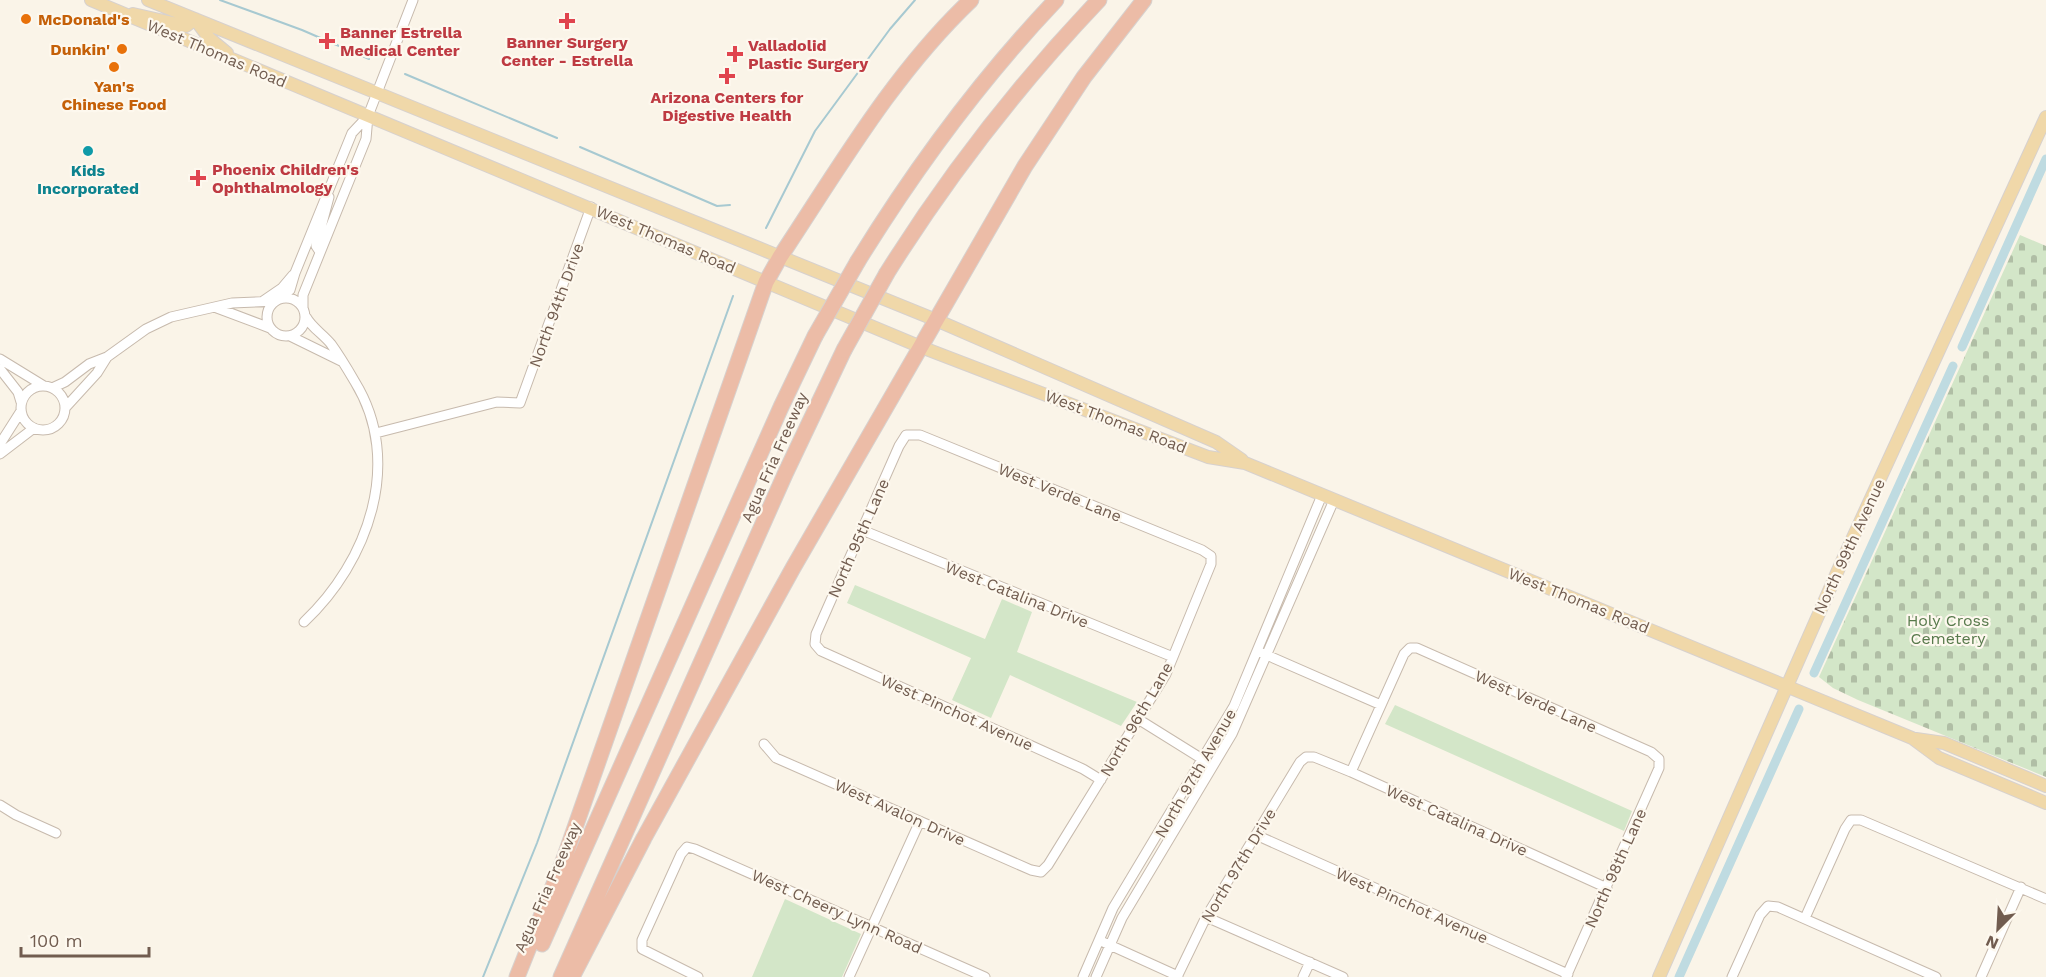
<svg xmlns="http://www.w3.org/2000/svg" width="2046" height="977" viewBox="0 0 2046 977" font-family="'Work Sans',sans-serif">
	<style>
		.cemetery { fill: url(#cemetery-stones) }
		.park { fill: #d3e6c8 }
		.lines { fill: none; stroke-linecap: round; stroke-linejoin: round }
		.stream { stroke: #a7c9d1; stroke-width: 2 }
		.canal { stroke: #bfdbe1; stroke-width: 9 }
		.minor-casing { stroke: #c7baad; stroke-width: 11 }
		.major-casing { stroke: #d7d1ce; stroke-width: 14 }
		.highway-casing { stroke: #d7d1ce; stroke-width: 17 }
		.minor { stroke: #fff; stroke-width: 9 }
		.major { stroke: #f0d8a9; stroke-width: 12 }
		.highway { stroke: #ecbca7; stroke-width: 15 }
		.highway-bridge-casing { stroke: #d7d1ce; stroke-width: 17; stroke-linecap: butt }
		.highway-bridge { stroke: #ecbca7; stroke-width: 15 }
		.food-dot { fill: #e8710a; stroke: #fdf8ee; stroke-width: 2 }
		.health-dot { fill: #e0444e; stroke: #fdf8ee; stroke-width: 2 }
		.culture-dot { fill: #0f9aa8; stroke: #fdf8ee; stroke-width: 2 }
		.labels { text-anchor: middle; stroke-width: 4.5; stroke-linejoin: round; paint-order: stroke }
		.food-label { font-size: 16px; font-weight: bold; fill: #c56008; stroke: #fdf8ee; text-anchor: start }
		.health-label { font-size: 16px; font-weight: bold; fill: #be3a42; stroke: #fdf8ee; text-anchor: start }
		.street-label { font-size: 16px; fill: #715c4f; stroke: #fdf8ee }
		.culture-label { font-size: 16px; font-weight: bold; fill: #0d838f; stroke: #fdf8ee }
		.park-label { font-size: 16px; fill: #587a4c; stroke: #fdf8ee }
	</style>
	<defs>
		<pattern id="cemetery-stones" width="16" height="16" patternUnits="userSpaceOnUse" patternTransform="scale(1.5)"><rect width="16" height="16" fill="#d3e6c8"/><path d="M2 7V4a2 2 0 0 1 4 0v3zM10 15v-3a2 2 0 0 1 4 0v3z" fill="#b0bea5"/></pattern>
	</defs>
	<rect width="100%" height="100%" fill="#faf4e8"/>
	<path class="cemetery" d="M2020,235L2046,246V777L1858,700L1833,688L1819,677Z"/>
	<path class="park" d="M855,585L985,639L1002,599L1032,612L1017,652L1137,702L1121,726L1010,675L991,718L952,700L971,658L847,603Z
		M1395,705L1632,811L1624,831L1385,724Z
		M785,899L861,934L842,977H752Z"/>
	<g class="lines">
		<path class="stream" d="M220,0L302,30L369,59
			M405,74L557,138
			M580,147L717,206L730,205
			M766,228L815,131L890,29L915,0
			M483,977L537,843L733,296"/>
		<path class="canal" d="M1962,347L2046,159
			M1814,673L1953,366
			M1679,977L1799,709"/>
		<g class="minor-casing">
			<path id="minor" d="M320,252L316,246L329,197
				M267 317a19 19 0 1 1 38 0a19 19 0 1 1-38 0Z
				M281,298L290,290L295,273L352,133L368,116
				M263,301L282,288L293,275
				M217,308L270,328
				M303,308V295L366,139L368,116L413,0
				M290,336L341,361
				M0,359L44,386
				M0,369L18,392L21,402
				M21 408a22 22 0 1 1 44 0a22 22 0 1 1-44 0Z
				M52,388L65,382L89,364L107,357L146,329L171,317L232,303L276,301
				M65,408L97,373L107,357
				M376,433L497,402L520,403L591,207
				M0,444L21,411
				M0,454L34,428
				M862,530L1173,657
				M304,622C368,562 404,462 355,382C348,370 339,355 331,344C323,334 312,328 306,317
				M1262,653L1381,705
				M1138,719L1207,762
				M764,744L776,758L1031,870L1041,872L1048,865L1166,674L1211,564V556L1202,550L920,435H906L899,446L816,634L815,644L821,651L1083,769L1101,780
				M1351,772L1404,654L1410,648H1417L1651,752L1659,759V768L1566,977
				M0,805L16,815L56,833
				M1256,835L1568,974
				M1206,917L1343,977
				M1805,918L1845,829L1851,820H1861L2046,899
				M1103,942L1178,976
				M698,977L642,949V940L681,854L687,847L695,849L985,977
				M849,977L920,821
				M1083,977L1113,908L1234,706L1322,495
				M1096,977L1122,918L1232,734L1334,500
				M1177,977L1206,917L1300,762L1306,757H1314L1351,772L1607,888
				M1303,977L1310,962
				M1732,977L1760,915L1768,906L1778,907L1936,977
				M1981,977L2021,887"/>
		</g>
		<g class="major-casing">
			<path id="major" d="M91,0L921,347L1208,457L1245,463L1262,470L1912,738L1939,758L2046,803
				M148,0L936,320L1216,442L1242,460
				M133,14L186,26L195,19
				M195,19L209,38L227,53
				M1916,739L1944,743L2046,786
				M1659,977L1839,568L2046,117"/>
		</g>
		<g class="highway-casing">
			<path id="highway" d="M858,261C916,167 980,80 1056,0
				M887,273C949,174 1019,84 1099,0
				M542,944L781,407L815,336
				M517,977L564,859L766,282L780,257C839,168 893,74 971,0
				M561,977L786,472L844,350
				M572,977L644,838L793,568L1025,166L1084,77L1144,0"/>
		</g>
		<use href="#minor" class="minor"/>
		<use href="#major" class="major"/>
		<use href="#highway" class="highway"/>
		<g class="highway-bridge-casing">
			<path id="highway-bridge" d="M815,336L858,261
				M844,350L887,273"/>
		</g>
		<use href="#highway-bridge" class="highway-bridge"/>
	</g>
	<g class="food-dot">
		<circle cx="26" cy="19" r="6"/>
		<circle cx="122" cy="49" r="6"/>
		<circle cx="114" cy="67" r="6"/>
	</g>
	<g class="health-dot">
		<path d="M564 12h6v6h6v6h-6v6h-6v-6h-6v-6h6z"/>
		<path d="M324 32h6v6h6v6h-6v6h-6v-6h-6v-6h6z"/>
		<path d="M732 45h6v6h6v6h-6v6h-6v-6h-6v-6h6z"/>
		<path d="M724 67h6v6h6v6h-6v6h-6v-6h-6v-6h6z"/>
		<path d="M195 169h6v6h6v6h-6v6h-6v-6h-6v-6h6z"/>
	</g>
	<circle class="culture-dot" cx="88" cy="151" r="6"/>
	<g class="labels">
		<g class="food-label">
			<text x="38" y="25">McDonald's</text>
			<text x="110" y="55" text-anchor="end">Dunkin'</text>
			<text x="114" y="92" text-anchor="middle">Yan's<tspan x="114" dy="18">Chinese Food</tspan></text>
		</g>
		<g class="health-label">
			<text x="340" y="38">Banner Estrella<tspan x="340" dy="18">Medical Center</tspan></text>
			<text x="567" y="48" text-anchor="middle">Banner Surgery<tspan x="567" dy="18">Center - Estrella</tspan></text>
			<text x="748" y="51">Valladolid<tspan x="748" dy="18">Plastic Surgery</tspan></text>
			<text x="727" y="103" text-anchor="middle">Arizona Centers for<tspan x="727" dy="18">Digestive Health</tspan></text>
			<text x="212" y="175">Phoenix Children's<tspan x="212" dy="18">Ophthalmology</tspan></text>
		</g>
		<g class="street-label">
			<text transform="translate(217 53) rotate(23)" y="6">West Thomas Road</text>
			<text transform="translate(666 239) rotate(23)" y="6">West Thomas Road</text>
			<text transform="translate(556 305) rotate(-70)" y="6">North 94th Drive</text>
			<text transform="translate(1116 421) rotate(21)" y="6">West Thomas Road</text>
			<text transform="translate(774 457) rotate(-66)" y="6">Agua Fria Freeway</text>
			<text transform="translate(1060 492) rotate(22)" y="6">West Verde Lane</text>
			<text transform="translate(858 538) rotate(-66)" y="6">North 95th Lane</text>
			<text transform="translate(1849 546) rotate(-65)" y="6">North 99th Avenue</text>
			<text transform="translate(1017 594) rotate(22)" y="6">West Catalina Drive</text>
			<text transform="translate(1579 600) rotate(22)" y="6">West Thomas Road</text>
			<text transform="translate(1536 701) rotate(24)" y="6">West Verde Lane</text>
			<text transform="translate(957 712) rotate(24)" y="6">West Pinchot Avenue</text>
			<text transform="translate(1136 719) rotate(-60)" y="6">North 96th Lane</text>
			<text transform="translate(1195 773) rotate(-60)" y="6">North 97th Avenue</text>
			<text transform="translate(900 812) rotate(24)" y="6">West Avalon Drive</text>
			<text transform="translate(1457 820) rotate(24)" y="6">West Catalina Drive</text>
			<text transform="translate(1238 865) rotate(-59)" y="6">North 97th Drive</text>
			<text transform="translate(1615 868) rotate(-66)" y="6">North 98th Lane</text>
			<text transform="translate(547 887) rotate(-66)" y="6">Agua Fria Freeway</text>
			<text transform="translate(1412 905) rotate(24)" y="6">West Pinchot Avenue</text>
			<text transform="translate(837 911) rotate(24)" y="6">West Cheery Lynn Road</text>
		</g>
		<g class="culture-label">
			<text x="88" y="176">Kids<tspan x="88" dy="18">Incorporated</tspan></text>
		</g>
		<g class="park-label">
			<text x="1948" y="626">Holy Cross<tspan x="1948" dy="18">Cemetery</tspan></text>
		</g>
	</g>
	<g transform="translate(1998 929) rotate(204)" stroke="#fdf8ee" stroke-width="4.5" paint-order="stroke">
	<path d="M0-4.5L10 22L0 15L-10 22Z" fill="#715c4f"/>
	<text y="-9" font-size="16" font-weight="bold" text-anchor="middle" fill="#715c4f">N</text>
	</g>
	<path d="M21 947v9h128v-9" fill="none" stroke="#715c4f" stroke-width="3"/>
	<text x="30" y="947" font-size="18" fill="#715c4f" stroke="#fdf8ee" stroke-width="4.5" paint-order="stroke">100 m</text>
</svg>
